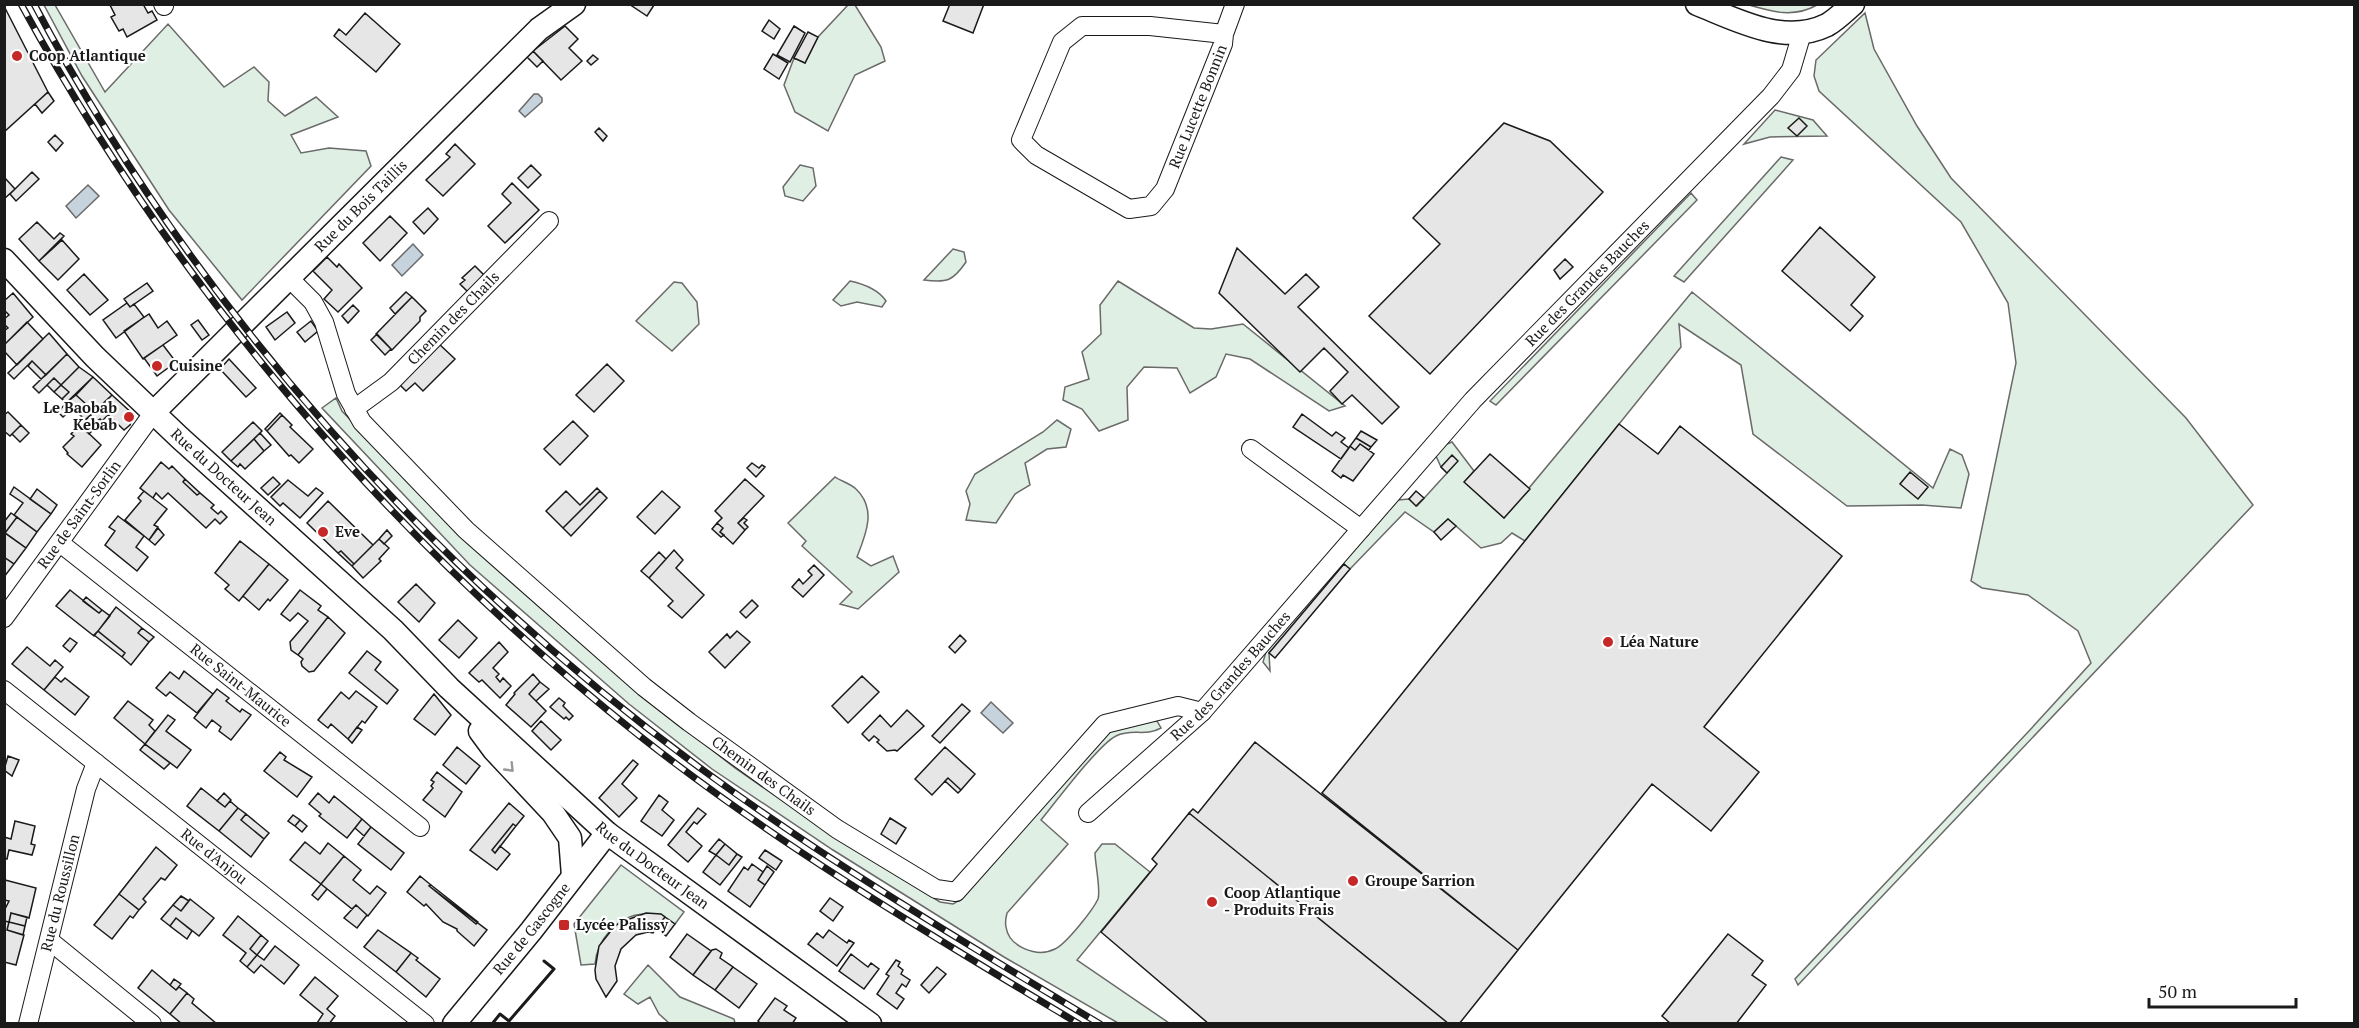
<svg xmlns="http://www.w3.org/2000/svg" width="2359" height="1028" viewBox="0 0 2359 1028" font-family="'PT Serif',serif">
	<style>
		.green { fill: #e0efe3; stroke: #6a6a6a; stroke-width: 1.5 }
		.water { fill: #c6d2dc; stroke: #6a6a6a; stroke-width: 1.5 }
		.building { fill: #e6e6e6; stroke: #1a1a1a; stroke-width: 1.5 }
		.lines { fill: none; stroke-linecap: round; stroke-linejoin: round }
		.minor-casing { stroke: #1a1a1a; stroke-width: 20 }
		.tertiary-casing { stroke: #1a1a1a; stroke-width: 25 }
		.minor { stroke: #fff; stroke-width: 18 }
		.tertiary { stroke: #fff; stroke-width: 22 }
		.rail-casing { stroke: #1a1a1a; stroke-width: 7 }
		.rail { stroke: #fff; stroke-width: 4.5; stroke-dasharray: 14; stroke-linecap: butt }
		.wall { stroke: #1a1a1a; stroke-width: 3 }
		.oneway { stroke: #989898 }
		.poi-dot { fill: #c62828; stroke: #fff; stroke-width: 2 }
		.labels { text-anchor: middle; stroke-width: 4.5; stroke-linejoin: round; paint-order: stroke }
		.poi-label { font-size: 15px; font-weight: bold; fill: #1a1a1a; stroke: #fff; text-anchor: start }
		.street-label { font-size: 15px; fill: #1a1a1a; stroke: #fff }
	</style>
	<rect width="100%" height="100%" fill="#fff"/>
	<path class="green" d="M44,5H55L105,92L168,24L224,87L254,67L269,82L268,101L285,116L316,97L338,117L291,135L301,153L329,148L366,151L371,166L242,300L169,210L82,76Z
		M848,5H855L881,47L885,61L855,75L828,131L795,112L784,85L794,58L805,63L818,37Z
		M1749,5L1817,4V5C1794,18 1773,12 1749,5Z
		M1865,13L1874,49L1917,126L1951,178L2186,418L2253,505L1798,985L1795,979L2029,731L2091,663L2078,631L2028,595L1982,588L1971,581L2016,363L2008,303L1961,222L1819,91L1814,76L1816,60Z
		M1775,110L1813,120L1827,136L1770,137L1744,144Z
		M1781,157L1793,160L1684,282L1674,276Z
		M800,165L813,168L816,186L803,201L785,196L783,187Z
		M1691,193L1697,200L1496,405L1490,401Z
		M953,249L964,252L966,262C953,281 947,283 924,280Z
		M850,281C864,284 878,289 886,301L882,307L857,302L841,306L833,300Z
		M1118,281L1194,328L1211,329L1243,324L1345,406L1329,411L1250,359L1226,354L1216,377L1190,393L1177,368L1144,367L1127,387L1128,420L1099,431L1082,409L1063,400L1065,387L1089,379L1082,352L1101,334L1100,305Z
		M674,282L682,283L697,302L699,324L672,351L636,321Z
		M1692,292L1933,488L1950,449L1962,455L1969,474L1961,508L1922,505L1847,506L1753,434L1741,365L1679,324L1681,347L1525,541L1512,533L1501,543L1481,548L1448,519L1434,532L1405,512L1350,569L1344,564L1269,653L1270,671L1263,662L1268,645L1398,500L1409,499L1417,506L1447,473L1441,467L1436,456L1442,446L1452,442L1474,471L1465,482L1504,518Z
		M336,398L342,411L381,452L651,702L735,768L826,831L940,902L953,904L960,900L1104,735L1124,722L1157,721L1161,728C1145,737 1132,728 1116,736C1099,744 1055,803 1041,820L1068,844L1007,913C1006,917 1005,923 1006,927C1009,947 1037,958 1055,949C1066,944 1093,910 1098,899C1101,891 1095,863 1095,853L1102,844H1115L1150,872L1077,960L1169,1023H1118L1004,957L833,850L712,769L629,704L470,565L322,408Z
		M1057,420L1071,429L1066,447L1047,449L1025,463L1030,485L1015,494L996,523L966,520L970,504L966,491L975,474L1043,432Z
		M835,477C841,481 851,484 856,489C877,509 866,534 857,557L871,566L893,556L899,572L858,609L840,604L852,592L802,546L806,541L788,523Z
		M621,865L684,912L675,924C666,921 653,913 644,914C618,915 597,940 595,964L581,965L574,924Z
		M648,965L680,997L734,1019L735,1023H669L659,1014L650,997L638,1004L624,994Z"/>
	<path class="water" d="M534,94H538L542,98V102L525,117L519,111Z
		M88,185L99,196L76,218L66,206Z
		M413,244L423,255L402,276L392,265Z
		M991,702L1013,723L1003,733L981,713Z"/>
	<path class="building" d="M143,4L148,13L152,11L157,20L127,37L123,29L119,31L111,17L115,15L110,5Z
		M629,4H653L654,5L647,16Z
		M950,4H984L973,33L943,21Z
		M4,6L48,92L4,132Z
		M365,13L400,44L376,72L334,36L339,29L346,35Z
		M769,20L780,29L774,39L762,31Z
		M565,26L578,39L569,48L582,61L561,80L533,51Z
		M794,26L805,33L790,62L777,55Z
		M808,32L818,37L805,63L794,58Z
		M533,51L543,61L537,67L527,57Z
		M773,54L788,63L779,79L764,69Z
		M593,55L598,59L591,65L587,61Z
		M48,92L54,101L42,113L35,104Z
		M1799,118L1807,126L1797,136L1788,128Z
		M1504,123L1550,141L1603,192L1430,374L1369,316L1440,244L1413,218Z
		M599,128L607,136L603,141L595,132Z
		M55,135L63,143L56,151L48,142Z
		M455,144L475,164L443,196L426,180L450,157L446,154Z
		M531,165L541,175L528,188L518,178Z
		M32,172L39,179L16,201L10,194Z
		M4,177L15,189L4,199Z
		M512,183L539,210L505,243L488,226L511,203L502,194Z
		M428,208L438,219L424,234L413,222Z
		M390,216L407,233L380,261L363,243Z
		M37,222L54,239L60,233L64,236L39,261L19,239Z
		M1820,227L1875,277L1851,305L1863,316L1850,331L1782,271Z
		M62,240L79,259L58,280L39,261Z
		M1237,248L1285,294L1306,274L1319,287L1298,307L1399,407L1382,424L1352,395L1342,404L1330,391L1348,372L1324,348L1300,372L1219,293Z
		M327,257L337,267L339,264L362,288L338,312L324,299L332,290L313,271Z
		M1565,259L1573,267L1560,279L1554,270Z
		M475,266L486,277L468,292L460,284L465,280L462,278Z
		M84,274L108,300L90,315L67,290Z
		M147,283L153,291L130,307L124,299Z
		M406,292L412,297L395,314L390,308Z
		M13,293L33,317L4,345V331L8,328L4,324V319L9,315L4,310V301Z
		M412,297L426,311L420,317V321L392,350L376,334Z
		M127,303L130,307L134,304L144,317L116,338L103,320Z
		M353,305L359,311L348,323L342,316Z
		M287,312L295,323L275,340L266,327Z
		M149,314L158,328L167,321L177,335L143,359L124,331Z
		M198,320L209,335L202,340L191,325Z
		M311,321L318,331L305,342L297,332Z
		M27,322L43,339L17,365L4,351V345Z
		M49,333L67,354L46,375L32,361L14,379L8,373Z
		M377,334L391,349L385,355L371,340Z
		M438,343L455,359L423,391L415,383L406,391L398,383Z
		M163,345L176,362L157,376L144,358Z
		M67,354L79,367L61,385L54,378L39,393L33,387Z
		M229,359L256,388L246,397L220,369Z
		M32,361L46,375L41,379L28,366Z
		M607,364L624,381L594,412L576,395Z
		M79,367L93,377L66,403L62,399L69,392L61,385Z
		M93,377L112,395L85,420L78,413L87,405L76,395Z
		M54,378L61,385L54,392L47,385Z
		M61,385L69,392L62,399L54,392Z
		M76,395L87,405L81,410L75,405L72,409L66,403Z
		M112,395L134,415L130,425L124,430L100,407Z
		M66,403L72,409L63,417L58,412Z
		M100,407L108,415L102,421L100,419L96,422L98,425L89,434L80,425Z
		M8,412L21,425L10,436L4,431V415Z
		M280,413L282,415L267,431L265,429Z
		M1302,414L1332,436L1336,432L1345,438L1341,442L1349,448L1341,459L1293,427Z
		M282,415L292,425L290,427L313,449L299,463L291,455L289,456L267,431Z
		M573,421L588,436L560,465L544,449Z
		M253,422L262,431L231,461L222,452Z
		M1619,424L1658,454L1680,426L1842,556L1704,727L1759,772L1711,831L1652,784L1518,950L1322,793Z
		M21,425L29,433L20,442L12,434Z
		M80,425L101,445L82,467L67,454L68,453L63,447L74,436L71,434Z
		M1361,431L1377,440L1371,447L1356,438Z
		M260,433L271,445L264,451L254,439Z
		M1356,438L1371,447L1369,450L1360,444L1355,450L1350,446Z
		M254,439L264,451L245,469L240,464L238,467L231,461Z
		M1360,444L1374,454L1353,481L1343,475L1341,478L1332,471L1350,446L1355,450Z
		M1490,454L1530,489L1504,518L1464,482Z
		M1452,455L1458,461L1447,473L1441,467Z
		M161,462L169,469L172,466L185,479L183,482L197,495L200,493L214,505L211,508L218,514L221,511L227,517L220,524L215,519L206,528L168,493L162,499L156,493L153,498L140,488Z
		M752,463L759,468L762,465L765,467L756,477L747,468Z
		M1910,472L1928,487L1918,499L1900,484Z
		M273,477L280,484L268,495L261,488Z
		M185,479L200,493L197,495L183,482Z
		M745,479L764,496L738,523L745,530L733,544L720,532L723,528L717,523L722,518L715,511Z
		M288,480L308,496L316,488L323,493L300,518L283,503L280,506L271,497Z
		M14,487L51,514L37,532L14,515L23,503L10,494Z
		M597,488L600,491L563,528L546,511L566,491L580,505Z
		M37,489L57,505L51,514L30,499Z
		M144,491L167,509L154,525L158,527L149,540L125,520L141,501L138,498Z
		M600,491L607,498L571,536L563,528Z
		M662,491L680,507L655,534L637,517Z
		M1416,491L1424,498L1416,506L1409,499Z
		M328,501L373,545L354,564L341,551L338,553L307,523Z
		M11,513L17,517L5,533L4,522Z
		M118,516L144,536L136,547L148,557L137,571L105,545L115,531L109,527Z
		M17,517L37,532L26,548L5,533Z
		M744,518L747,520L744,523L748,527L745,530L738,523Z
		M1448,519L1456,526L1441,540L1434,532Z
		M717,523L723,528L720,532L724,535L721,537L712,529Z
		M158,528L164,535L155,545L149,540Z
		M387,530L392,536L384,544L379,539Z
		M4,532L26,548L14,564L4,557Z
		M379,539L389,548L379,559L381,561L363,578L352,566Z
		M240,541L269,564L239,601L225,589L229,585L215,573Z
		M674,550L683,560L676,568L704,595L682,618L668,606L673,601L649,578Z
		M341,551L354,564L352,566L338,553Z
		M659,552L666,559L649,578L641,571Z
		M4,557L14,564L4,577Z
		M269,564L288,580L270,601L268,599L259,610L243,596Z
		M1344,564L1350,569L1275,658L1269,653Z
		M814,565L824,575L803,597L792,587L799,579L803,584L812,575L808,571Z
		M416,584L435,603L419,622L398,602Z
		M70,590L99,613L102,610L110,616L94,636L56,606Z
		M300,590L321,606L318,610L328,617L298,655L291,650L290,642L308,621L298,613L290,621L281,614Z
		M86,597L102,610L99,613L83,601Z
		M752,600L758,606L746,618L740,612Z
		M116,607L142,628L138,633L149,642L131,665L122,657L125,653L98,631Z
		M328,617L345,633L314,671L309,672L302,666L301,662L303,659L298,655Z
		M458,620L477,638L459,658L439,640Z
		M142,628L154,637L149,642L138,633Z
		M98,631L125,653L122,657L94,635Z
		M737,631L750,642L725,668L709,652L727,634L730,638Z
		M960,635L966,641L955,653L949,647Z
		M70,638L77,643L70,652L63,646Z
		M499,642L508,652L493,668L499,674L496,677L500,682L503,678L511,686L500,698L482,680L479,682L469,673Z
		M27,647L50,666L55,660L63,667L44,690L12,664Z
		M367,651L381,662L375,670L398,690L387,704L349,673Z
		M184,671L213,694L197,713L170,692L166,696L156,688L170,672L179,679Z
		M533,674L540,682L529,694L546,711L531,727L506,705L515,694L514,693Z
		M862,676L879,692L848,723L832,706Z
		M55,677L61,682L65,678L89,697L75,715L44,690Z
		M540,682L549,689L536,701L529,694Z
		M217,689L229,698L226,701L240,712L242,709L251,715L231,740L219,731L221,727L212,720L206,728L194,718Z
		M356,691L377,707L365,723L362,721L348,739L331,724L328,728L318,720L341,692L349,699Z
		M434,694L451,715L435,735L414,719Z
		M559,698L565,703L563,706L573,716L569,720L566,717L564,719L550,707Z
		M128,701L153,720L149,725L155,731L145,744L114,718Z
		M962,704L970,711L940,743L932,736Z
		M907,710L924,726L897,751L895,750L887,751L877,742L879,740L874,736L869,741L862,734L880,715L891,727Z
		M168,715L175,720L166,731L191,750L177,768L145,744Z
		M541,721L561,740L551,750L532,731Z
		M357,727L362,730L352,743L348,739Z
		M1255,742L1518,950L1459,1024H1449L1189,813L1193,809L1198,813Z
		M145,744L170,763L164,769L140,750Z
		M457,747L480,766L466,784L443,765Z
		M945,747L975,774L961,790L948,778L932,795L915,779Z
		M280,752L286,757L284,760L312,777L297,797L264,771Z
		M8,756L19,760L12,776L4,770Z
		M633,760L638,764L622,784L637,798L619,817L599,798Z
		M437,772L462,792L445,817L423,800L433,788L431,786L434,782L431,780Z
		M948,778L961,790L958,793L945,781Z
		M201,788L225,807L230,801L238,808L219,831L187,806Z
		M224,793L231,800L225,807L217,801Z
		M318,793L329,803L334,796L362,819L347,838L319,816L321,814L309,804Z
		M659,795L668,802L662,810L674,820L662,836L641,821Z
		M509,803L524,816L516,826L513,824L492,850L495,853L500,846L510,854L497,870L470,850Z
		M238,808L246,814L241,820L264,839L251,857L219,831Z
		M698,808L706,814L697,824L694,822L686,832L702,846L688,862L668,845Z
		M1189,813L1449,1024H1209L1101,932L1157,864L1152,859Z
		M246,814L269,833L264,839L241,820Z
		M293,815L300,820L295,826L288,821Z
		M890,818L906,828L896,844L881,834Z
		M362,819L371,827L364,836L355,828Z
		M300,820L307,826L302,832L295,826Z
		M15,821L35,826L31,844L35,845L32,855L9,850L7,859L4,858V837L11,839Z
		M513,824L516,826L495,853L492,850Z
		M371,827L404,853L391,870L358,844Z
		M719,839L725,844L716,855L709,851Z
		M305,842L320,854L328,843L344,856L321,884L290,860Z
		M725,844L737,854L729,865L716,855Z
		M156,847L177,865L165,880L161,878L143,899L146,902L139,910L119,894Z
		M765,850L782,861L776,870L759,858Z
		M737,854L742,857L720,885L703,872L716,855L729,865Z
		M344,856L361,870L353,880L370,894L377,886L386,893L368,916L356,905L352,909L321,884Z
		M752,864L763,872L758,880L765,885L750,907L728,891L744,867L748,870Z
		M767,866L774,872L765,885L758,880Z
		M420,876L431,885L429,886L487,930L474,946L457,931V929L443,922L426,904L424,906L407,892Z
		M5,880L36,888L29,918L11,913L9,922L4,921V911L9,901L4,900Z
		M321,884L327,889L318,900L312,895Z
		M431,885L478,922L476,924L429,886Z
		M119,894L139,910L133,918L130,916L112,939L94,925Z
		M181,896L189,901L181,911L173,905Z
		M830,898L843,907L833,921L820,911Z
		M190,899L214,918L199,936L176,918L170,926L161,919L173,905L181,911Z
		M356,905L367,915L357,928L344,918Z
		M11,913L27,917L25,926L9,922Z
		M646,913L661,914L665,917L653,933L648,932L636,935L621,949L615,966L617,981L606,997L596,979L595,970L599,946L614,927L621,922Z
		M238,916L261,935L250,949L257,955L247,967L240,961L246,953L223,935Z
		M665,917L675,924L666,936L656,928Z
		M176,918L192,931L187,939L170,926Z
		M4,921L9,922L7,930L24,935L16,965L4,962Z
		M9,922L25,926L23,935L7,930Z
		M378,930L411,953L396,972L364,947Z
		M829,930L847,943L849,940L854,943L837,966L808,944L817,933L823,938Z
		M687,934L711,951L693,975L670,957Z
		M1728,934L1763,961L1752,975L1766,985L1736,1024H1671L1662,1016Z
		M261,935L268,941L257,955L250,949Z
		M275,946L299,965L284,984L261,965L254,973L247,967L257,955L264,960Z
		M716,949L722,953L720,958L733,967L715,990L693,975L712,950Z
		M411,953L418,958L416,960L440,979L426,997L396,972Z
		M851,954L868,967L871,963L879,969L864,989L839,971Z
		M896,960L900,962L898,966L903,970L901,974L910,980L906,987L902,984L896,993L904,999L897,1009L877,994L889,976L886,974Z
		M733,967L757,984L739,1008L715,990Z
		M937,967L946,974L929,993L921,985Z
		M152,970L176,990L179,987L187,993L170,1014L138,988Z
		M315,977L338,996L327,1009L335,1016L329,1024L317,1023L323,1014L300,995Z
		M174,979L181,984L176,990L170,985Z
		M187,993L194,999L192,1003L217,1024H182L170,1014Z
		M775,998L787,1006L784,1010L796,1018L792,1024H761L758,1021Z"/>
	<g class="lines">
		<g class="minor-casing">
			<g id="minor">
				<path d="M163,4L164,6"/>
				<path id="s1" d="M1224,34L1150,26H1082L1062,42L1021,140L1036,155L1129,209L1151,206L1165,189L1223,44L1224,34L1235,4"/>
				<path id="s2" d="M288,277L313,302L324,322L346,394L362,422L466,530L644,687L689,722L837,829L936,889L956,892L1105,724L1178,706L1202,712"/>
				<path id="s3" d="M354,409L391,382L549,221"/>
				<path d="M1251,449L1361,529"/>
				<path id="s4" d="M60,543L420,827"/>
				<path id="s5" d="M4,618L154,412"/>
				<path id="s6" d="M4,690L425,1024"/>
				<path id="s7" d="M1088,813L1202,712L1473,400L1771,96L1791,70L1802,33"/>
				<path d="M50,941L152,1024"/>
				<path id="s8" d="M28,1024L86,789L96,763"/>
			</g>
		</g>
		<g class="tertiary-casing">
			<g id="tertiary">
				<path d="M1697,4C1737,20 1784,46 1827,25C1836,20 1845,11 1853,4"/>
				<path id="s9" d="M4,260L95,357L180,438L393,630L449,688L607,833L870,1024"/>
				<path id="s10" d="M154,412L539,29L574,4"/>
				<path d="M480,731L494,750L553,813L570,838L573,876"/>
				<path id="s11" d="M454,1024L531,931L607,833"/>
			</g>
		</g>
		<use href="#minor" class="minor"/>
		<use href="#tertiary" class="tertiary"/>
		<g class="rail-casing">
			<path id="rail" d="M21,4C175,287 388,537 641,737C778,845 929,934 1079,1024
				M34,4C194,306 432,573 707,773C833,865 967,944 1100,1024"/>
		</g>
		<use href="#rail" class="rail"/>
		<path class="wall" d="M492,1024L500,1014L509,1021L554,969L544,961"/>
	</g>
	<defs><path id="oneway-chevron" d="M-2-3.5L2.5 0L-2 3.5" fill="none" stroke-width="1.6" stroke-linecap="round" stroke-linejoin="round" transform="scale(1.5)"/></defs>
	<use class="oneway" href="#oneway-chevron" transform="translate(510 768) rotate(46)"/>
	<g class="poi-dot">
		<circle cx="17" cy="56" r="6"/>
		<circle cx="157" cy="366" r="6"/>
		<circle cx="129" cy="417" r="6"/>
		<circle cx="323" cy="532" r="6"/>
		<circle cx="1608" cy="642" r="6"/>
		<circle cx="1353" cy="881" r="6"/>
		<circle cx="1212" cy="902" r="6"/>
		<rect x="558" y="919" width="12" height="12" rx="3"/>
	</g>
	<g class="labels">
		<g class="poi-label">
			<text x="29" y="61">Coop Atlantique</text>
			<text x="169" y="371">Cuisine</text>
			<text x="117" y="413" text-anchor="end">Le Baobab<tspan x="117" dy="17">Kebab</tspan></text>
			<text x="335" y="537">Eve</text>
			<text x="1620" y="647">Léa Nature</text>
			<text x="1365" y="886">Groupe Sarrion</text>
			<text x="1224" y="898">Coop Atlantique<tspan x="1224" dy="17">- Produits Frais</tspan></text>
			<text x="576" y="930">Lycée Palissy</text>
		</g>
		<g class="street-label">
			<text dy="5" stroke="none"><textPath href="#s1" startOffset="536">Rue Lucette Bonnin</textPath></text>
			<text dy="5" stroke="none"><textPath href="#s10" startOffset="292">Rue du Bois Taillis</textPath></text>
			<text dy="5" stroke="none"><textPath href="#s7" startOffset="729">Rue des Grandes Bauches</textPath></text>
			<text dy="5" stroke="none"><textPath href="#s3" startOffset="135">Chemin des Chails</textPath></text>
			<text dy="5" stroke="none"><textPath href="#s9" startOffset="309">Rue du Docteur Jean</textPath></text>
			<text dy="5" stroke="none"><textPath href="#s5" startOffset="128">Rue de Saint-Sorlin</textPath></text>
			<text dy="5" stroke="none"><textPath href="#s7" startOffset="198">Rue des Grandes Bauches</textPath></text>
			<text dy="5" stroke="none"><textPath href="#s4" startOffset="230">Rue Saint-Maurice</textPath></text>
			<text dy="5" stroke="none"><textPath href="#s2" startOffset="702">Chemin des Chails</textPath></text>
			<text dy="5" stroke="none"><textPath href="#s6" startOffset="268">Rue d'Anjou</textPath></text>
			<text dy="5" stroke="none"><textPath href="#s9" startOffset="888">Rue du Docteur Jean</textPath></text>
			<text dy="5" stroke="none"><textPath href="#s8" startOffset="135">Rue du Roussillon</textPath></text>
			<text dy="5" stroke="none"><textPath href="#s11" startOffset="123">Rue de Gascogne</textPath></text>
		</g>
	</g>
	<rect width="2359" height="1028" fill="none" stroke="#1a1a1a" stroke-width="12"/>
	<path d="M2149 998v9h147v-9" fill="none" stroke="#1a1a1a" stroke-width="3"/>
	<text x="2158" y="998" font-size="18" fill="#1a1a1a" stroke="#ffffff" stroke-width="4.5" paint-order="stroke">50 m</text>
</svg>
